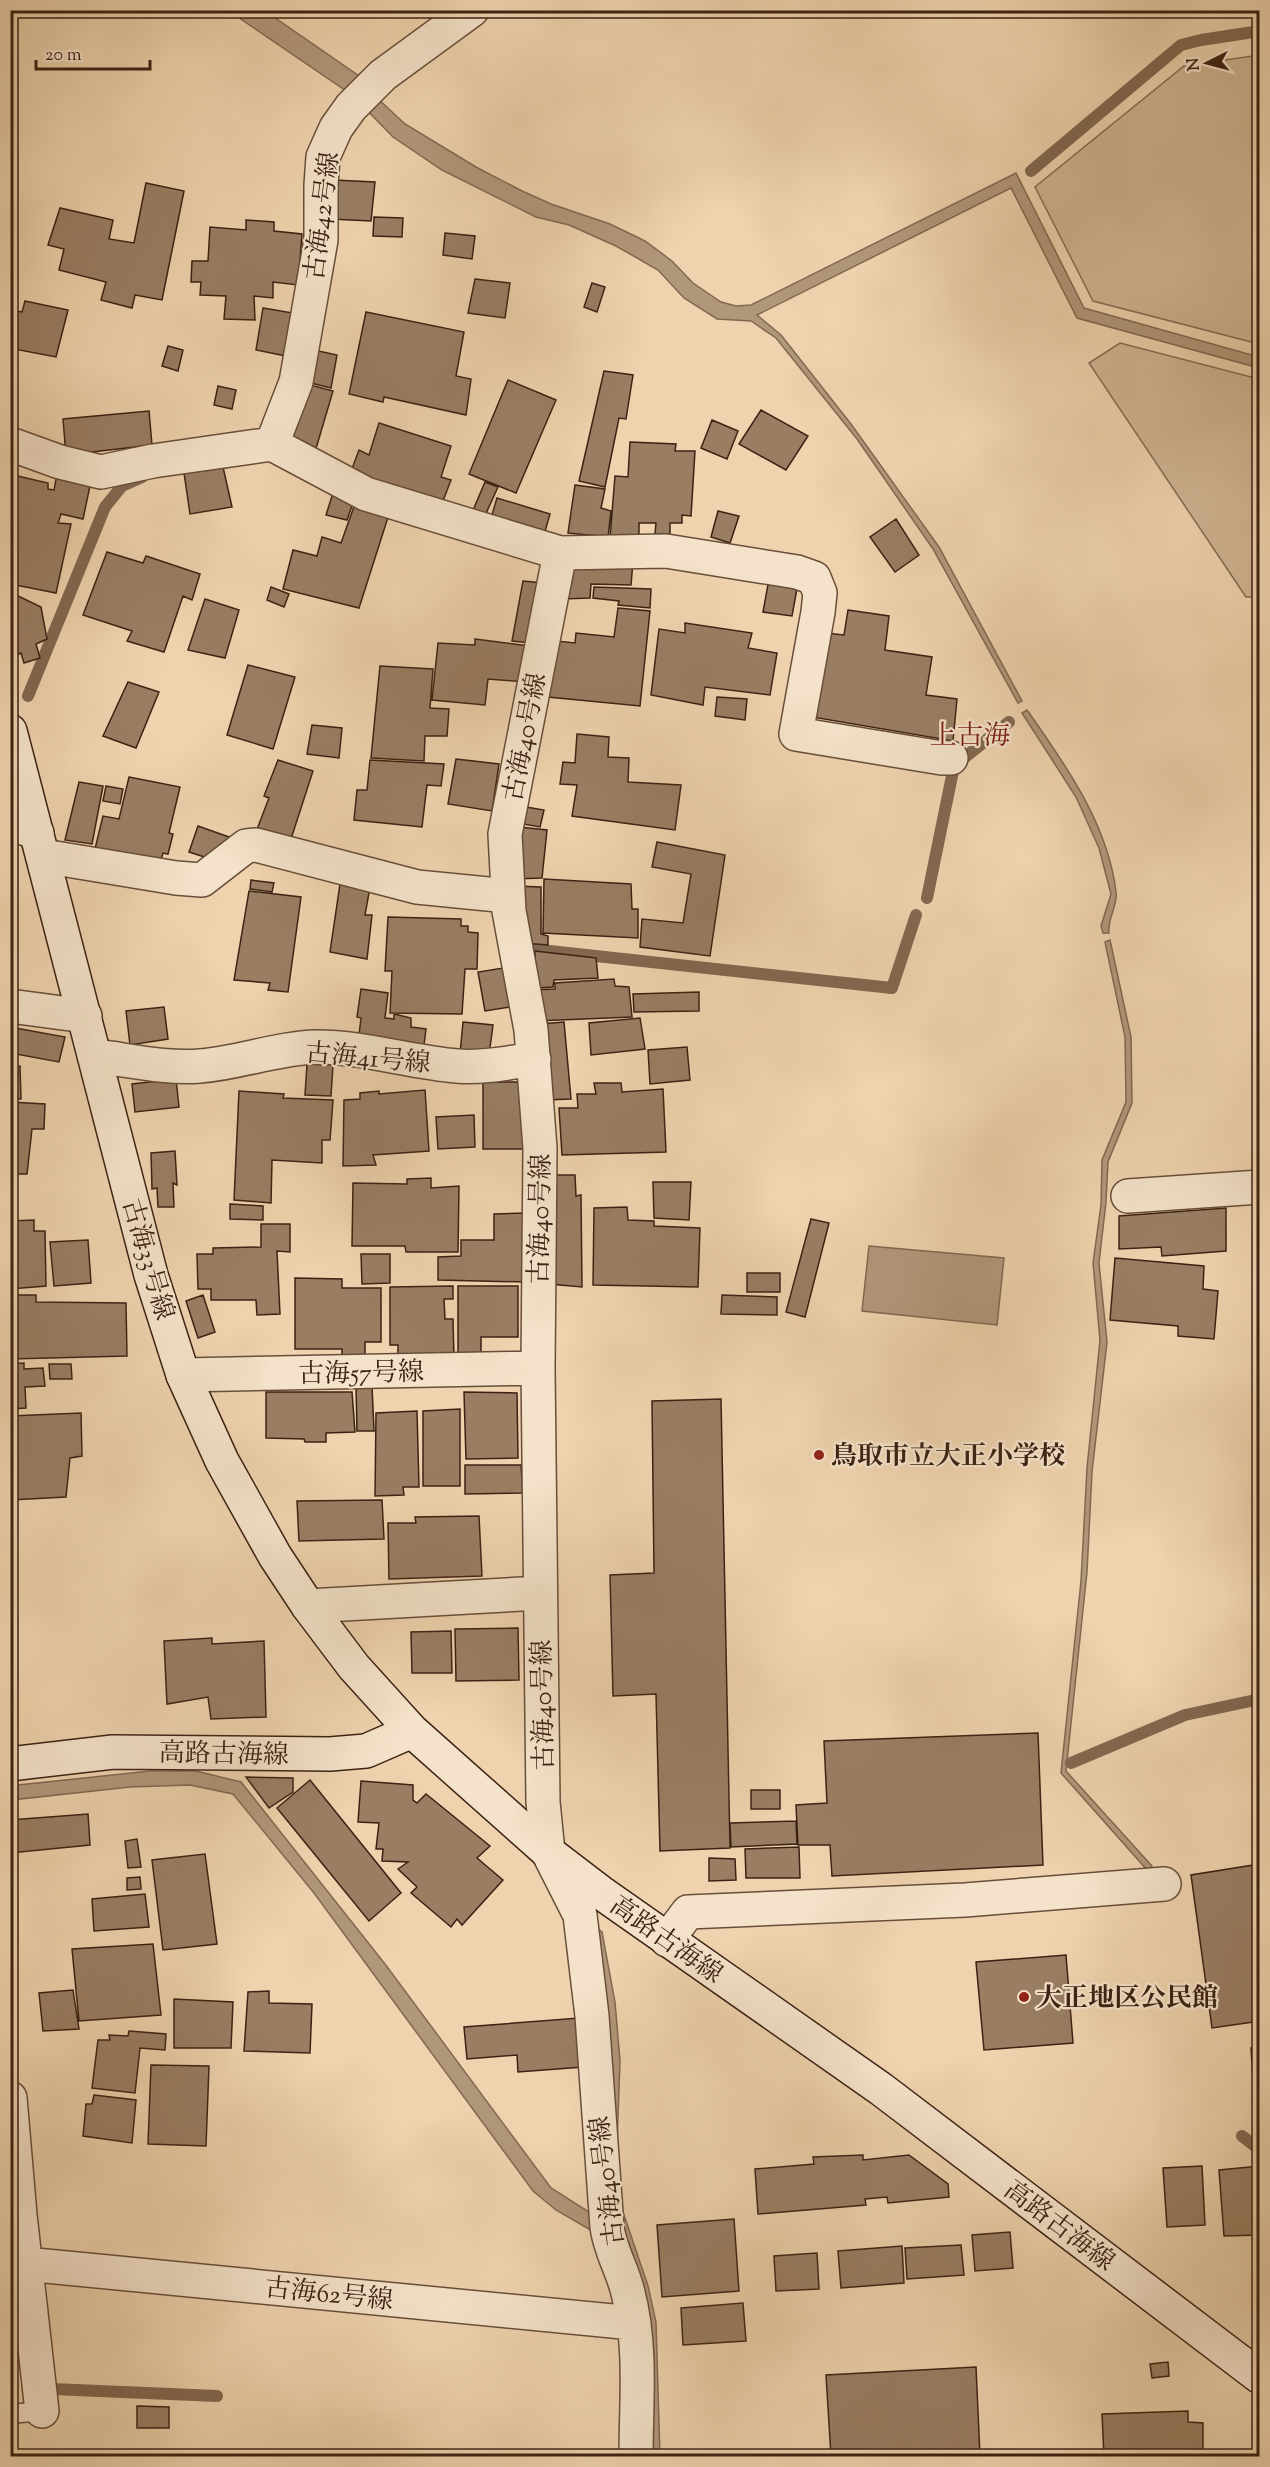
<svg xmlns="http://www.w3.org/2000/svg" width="1270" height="2467" viewBox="0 0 1270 2467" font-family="'Sorts Mill Goudy','Noto Serif JP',serif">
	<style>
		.green { fill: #d0b594; stroke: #866c54; stroke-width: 1.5 }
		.water { fill: #b1977a; stroke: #826851; stroke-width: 1.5 }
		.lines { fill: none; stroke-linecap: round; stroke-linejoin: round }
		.stream { stroke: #826851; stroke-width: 12 }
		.building { fill: #997e64; stroke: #3c2214; stroke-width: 1.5 }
		.lane-casing { stroke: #684e3a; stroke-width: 21 }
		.street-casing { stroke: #684e3a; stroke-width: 36 }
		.secondary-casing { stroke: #3c2214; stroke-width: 36 }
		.lane { stroke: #f4e2ca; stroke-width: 18 }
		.street { stroke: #f4e2ca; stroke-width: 33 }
		.secondary { stroke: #f4e2ca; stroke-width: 33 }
		.poi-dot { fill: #8f2418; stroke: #f4e2ca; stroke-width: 2 }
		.labels { text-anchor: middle; stroke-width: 4.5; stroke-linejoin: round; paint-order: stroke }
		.street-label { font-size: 26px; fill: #3c2214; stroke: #f4e2ca }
		.poi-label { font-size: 26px; font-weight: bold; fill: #3c2214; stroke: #f4e2ca; text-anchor: start }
		.neighbourhood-label { font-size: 27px; fill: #7a1f14; stroke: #f4e2ca }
	</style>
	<rect width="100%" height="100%" fill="#eed3ae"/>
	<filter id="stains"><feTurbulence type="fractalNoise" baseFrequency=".00333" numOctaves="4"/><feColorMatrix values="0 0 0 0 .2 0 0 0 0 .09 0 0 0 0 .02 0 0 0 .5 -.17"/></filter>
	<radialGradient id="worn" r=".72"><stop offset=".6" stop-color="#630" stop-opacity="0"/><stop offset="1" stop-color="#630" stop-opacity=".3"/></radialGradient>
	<path class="green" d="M1259,55V344L1093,301L1035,187L1184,66Z
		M1120,343L1259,379V597H1246L1089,363Z"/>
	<path class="water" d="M229,11H265L365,80L377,98L405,124L476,167L522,191L551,204L610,224L645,241L672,261L693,283L721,302L736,306L751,305L1016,173L1084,308L1259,357V368L1077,318L1011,188L757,315L781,335L851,424L939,547L1022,701L1018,703L933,549L857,439L776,338L751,321L717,319L684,298L658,270L616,246L569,225L536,217L442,170L393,137L352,95Z
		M1027,710C1065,764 1108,824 1116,892C1118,906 1107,919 1109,933H1103L1101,926L1111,894L1099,848L1076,797L1022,713Z
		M1110,940L1131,1037L1132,1103L1108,1162L1106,1202L1099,1263L1107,1342L1092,1472L1087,1572L1066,1771L1152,1866L1148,1871L1061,1773L1081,1581L1087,1468L1100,1340L1093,1263L1101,1205L1102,1160L1126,1102L1125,1037L1105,942Z
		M869,1246L1004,1258L997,1325L862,1311Z
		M150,1771H196L241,1782L385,1964L551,2188L597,2217L594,2232L556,2210L533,2191L314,1893L233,1794L190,1785L130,1787L11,1800L18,1785Z
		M591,1923L602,1932L615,2002L620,2061L617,2145L620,2203L648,2286L656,2322L660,2456H646L618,2229Z"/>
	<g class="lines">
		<path class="stream" d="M1031,171L1181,45L1201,40L1260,31
			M28,696L105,507L122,486L142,477
			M927,898L954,766L1009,722
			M522,948L892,988L916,915
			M1071,1763L1185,1715L1260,1699
			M1242,2136L1260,2150
			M52,2389L217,2396"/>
	</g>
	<path class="building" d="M334,180L375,182L371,221L331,219Z
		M146,183L184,191L162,300L135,295L132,308L101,300L106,282L59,270L64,249L48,245L60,208L113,220L109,239L134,243Z
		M374,217L403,218L402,237L373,236Z
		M246,220L274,222V231L302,234L298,285L273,282V298L254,296L255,320L224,319L226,296L200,295L201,282H191L192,261H208L210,227L246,230Z
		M445,233L475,236L472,259L443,255Z
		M475,279L510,283L505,318L468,313Z
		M592,283L605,287L597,312L584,307Z
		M25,301L68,310L56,357L14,349L17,337L10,335V310L22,312Z
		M263,308L299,314L291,357L256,350Z
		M366,312L464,332L456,376L471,379L466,415L384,397L383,402L349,394Z
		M168,346L183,350L178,371L162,366Z
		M314,350L337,355L331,388L307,382Z
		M604,371L633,375L626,419L619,418L605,487L579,481Z
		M508,380L556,400L516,493L469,474Z
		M303,383L333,391L315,452L286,443Z
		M218,386L236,390L232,409L214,405Z
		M761,410L808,436L786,470L739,444Z
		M149,411L152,445L66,455L63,419Z
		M712,420L738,431L727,459L701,448Z
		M379,423L451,446L441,477L451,480L441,506L350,474L359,450L369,455Z
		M630,442L676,444L675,451H695L691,516L682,515V523H670V534H655L656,523H639V541L610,538L615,476L628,477Z
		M223,467L232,507L190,514L184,473Z
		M57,474L91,481L83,519L61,514L58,523L71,524L56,593L10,584V487L13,475L48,483V489L54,490Z
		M485,482L498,487L483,520L471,515Z
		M575,485L605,489L601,508L611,511L608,537L568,533Z
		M333,493L354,500L347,520L326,515Z
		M497,498L550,514L543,538L489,525Z
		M356,501L390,511L359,608L283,589L293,550L317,556L322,537L341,543Z
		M718,511L739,516L730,543L711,537Z
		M896,519L919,555L895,572L870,537Z
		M107,552L143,563L146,556L200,574L192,600L183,596L164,652L127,641L132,631L83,615Z
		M568,560L633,561L631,585L591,584L590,598L563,599Z
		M769,579L798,583L792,616L763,612Z
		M523,581L543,583L532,643L512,641Z
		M271,587L289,594L284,607L267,600Z
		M594,587L651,589L650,608L618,605L619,601L593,598Z
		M10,592L41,607L47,639L36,644L40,658L24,663L21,653L17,655L10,633Z
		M205,599L239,610L225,658L188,650Z
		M618,608L650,611L640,706L548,697L556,641L575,643L576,633L614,637Z
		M848,610L889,616L885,650L932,657L926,695L957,699L953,741L812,717L826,633L844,635Z
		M685,623L752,633L748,648L777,653L770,695L705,687L703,705L651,695L659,629L685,633Z
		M475,639L529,646L525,682L488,679L485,705L432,700L438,643L475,645Z
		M248,665L295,677L273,749L227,735Z
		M380,666L433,669L430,708L449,709L447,736H425L424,761L371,758Z
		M128,682L159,692L136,748L103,736Z
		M717,697L747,699L745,720L715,716Z
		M312,725L342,728L339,758L307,754Z
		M577,734L609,737L608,757L629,758L628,782L681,785L675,830L572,816L577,785L560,784L563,762L575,763Z
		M456,759L499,764L492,811L448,804Z
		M278,760L313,771L290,842L256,832L269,798L264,796Z
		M370,760L444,764L441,786L427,785L422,827L354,820L357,790H367Z
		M129,777L180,787L169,833L173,834L168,854L163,853L159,867L94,853L103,816L119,819Z
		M79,782L103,786L92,844L65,840Z
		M106,786L123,789L120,804L103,801Z
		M526,807L544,810L540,827L523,824Z
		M198,826L229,837L220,862L189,852Z
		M519,827L547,830L542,878L513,879Z
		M657,842L725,855L710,956L640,947L642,919L683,923L691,874L652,867Z
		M544,879L631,884L632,909H638V938L543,933Z
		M251,880L274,883L272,892L250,889Z
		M340,884L370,887L365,915H372L367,959L330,952Z
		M515,886L541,887V934L548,936V945L523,943Z
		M249,891L301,897L288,992L268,990L270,983L234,980Z
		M388,917L461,919V926H468V932L478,933L477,969H465L462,1014L390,1013L392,971H385Z
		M535,951L596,958L598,978L554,980L553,987L536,988Z
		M510,967L517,1006L485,1011L478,972Z
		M614,979L615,986L629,987L632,1017L535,1021L531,990L555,989V983Z
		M361,989L388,993L385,1018L394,1019V1014L411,1018V1027L426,1029L423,1053L358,1043L361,1018L357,1017Z
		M699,992V1011L634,1012L633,994Z
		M164,1007L168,1039L130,1045L126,1011Z
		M640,1018L645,1049L591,1055L589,1023Z
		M463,1022L493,1025L489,1055L460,1054Z
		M564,1022L571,1099L545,1100L539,1024Z
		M10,1027L65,1037L59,1062L10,1053Z
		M687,1047L690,1080L650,1084L648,1050Z
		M307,1064L333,1065L331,1096L305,1095Z
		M20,1066L21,1099H10V1067Z
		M176,1079L179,1107L135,1112L132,1084Z
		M483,1082H525V1149H483Z
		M594,1083H621L622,1092L663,1089L666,1152L562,1155L559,1108H578L577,1094H596Z
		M425,1090L429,1151L373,1155L376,1165L343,1166L344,1100L360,1099V1093L379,1091V1094Z
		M239,1091L284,1094L283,1098L333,1100L330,1140H322V1163L272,1160L271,1203L234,1200Z
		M10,1102L45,1104L44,1129H32L27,1174H10Z
		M474,1115L475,1147L438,1149L436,1117Z
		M175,1151L177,1185L173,1183L174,1207H158L157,1188L152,1189L151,1153Z
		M548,1175H575L576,1196L581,1195L582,1287L549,1284Z
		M431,1178V1188L459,1186L458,1252H406L405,1246H352L353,1183L407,1184V1179Z
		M653,1182H691L689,1220L654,1218Z
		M230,1204L263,1206V1220L230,1219Z
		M627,1207L628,1220L654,1221V1226L700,1228L698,1287L593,1285L594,1208Z
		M1226,1208V1251L1162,1256L1161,1247L1119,1249V1216Z
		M526,1213V1282L438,1280V1257L461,1256V1240H494V1214Z
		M811,1219L829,1223L805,1317L786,1312Z
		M34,1220V1231H45L46,1286L10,1289V1221Z
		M261,1224H290V1252L277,1251L280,1314L257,1315L256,1300H211V1289H198L197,1254H213V1248L261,1247Z
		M88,1240L91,1283L54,1286L50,1242Z
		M361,1254H390V1283L362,1284Z
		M1115,1258L1204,1266L1203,1289L1218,1291L1214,1339L1178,1336V1326L1110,1320Z
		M747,1273H780V1292H747Z
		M295,1278L342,1279V1288H381V1342H365V1357H342V1349H295Z
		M453,1286V1299H444L445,1319H453L454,1359L398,1357V1345H390V1287Z
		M458,1286H518V1337H481V1357H458Z
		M10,1295H36V1302L126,1303L127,1356L10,1359Z
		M203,1295L215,1332L198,1338L186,1301Z
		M722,1295L777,1297V1315L721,1314Z
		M24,1363V1369L43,1368L45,1386L25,1387L26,1408L10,1409V1364Z
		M49,1364H71L72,1379H50Z
		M356,1386H372L374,1431H357Z
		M266,1392H352L355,1432L326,1433V1442H305L304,1439L266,1438Z
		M464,1392L517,1393L518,1458L466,1459Z
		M721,1399L730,1848L660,1851L656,1694L613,1696L610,1575L654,1573L652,1401Z
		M460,1409V1486H423V1411Z
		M417,1411L419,1487H403L404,1495L375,1496L376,1413Z
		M81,1413L82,1456L70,1458L66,1497L10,1500V1416Z
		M465,1465H521L523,1493L465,1494Z
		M382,1500L384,1539L299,1541L297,1501Z
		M479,1516L482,1576L389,1579L388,1523H416L415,1517Z
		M518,1628L519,1680L456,1681L455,1629Z
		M451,1631L452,1673H412L411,1632Z
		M212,1638V1644L264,1641L266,1717L211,1719L208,1697L167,1704L164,1641Z
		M1038,1733L1043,1865L832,1876L830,1845H798L796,1805L827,1803L824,1741Z
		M246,1777L293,1778V1792L269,1808Z
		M310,1780L401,1893L369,1921L277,1808Z
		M361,1781L413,1785V1800L417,1803L426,1794L490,1846L477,1858L503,1880L462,1925L457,1919L451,1927L411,1893L417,1887L398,1869L408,1862L382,1861L383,1849H376L379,1823L358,1822Z
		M751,1790H780V1809H751Z
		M88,1814L90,1845L10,1853V1820Z
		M796,1821L797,1844L731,1847L730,1823Z
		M137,1839L141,1867L128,1868L125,1841Z
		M799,1847L800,1878H746L745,1849Z
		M205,1854L217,1944L163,1950L152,1860Z
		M709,1858L735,1859L736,1880L709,1881Z
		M1260,1864V2021L1212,2028L1191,1875Z
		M140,1877L141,1889L127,1890V1878Z
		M145,1894L149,1927L94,1931L92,1899Z
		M153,1944L161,2015L79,2021L72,1949Z
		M1066,1955L1073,2043L984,2050L976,1962Z
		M73,1990L79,2029L43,2031L39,1993Z
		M269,1991V2003L312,2004L310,2053L244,2051L248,1992Z
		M174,1999L233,2002L231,2048H174Z
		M579,2018L583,2067L518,2072L517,2055L467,2059L464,2027Z
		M129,2031L166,2034L165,2050L140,2048L135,2093L92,2088L98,2040H110L109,2035L128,2036Z
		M1256,2040H1260V2137H1257L1251,2048H1256Z
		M151,2065L209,2066L206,2146L148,2144Z
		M94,2095L136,2100L132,2143L83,2136L86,2104H92Z
		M863,2155V2160L909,2155L948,2184L949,2197L888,2203L887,2197L865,2199L866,2205L758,2214L755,2169L814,2164L813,2157Z
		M1202,2166L1205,2225L1167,2227L1163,2168Z
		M1260,2166V2235L1224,2236L1219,2170Z
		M734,2219L739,2291L662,2297L657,2225Z
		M1010,2232L1013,2268L975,2271L972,2235Z
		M961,2245L964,2275L907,2279L905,2248Z
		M902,2246L904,2283L841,2288L838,2251Z
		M817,2253L819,2289L776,2291L774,2256Z
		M743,2303L746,2341L683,2345L681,2308Z
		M1168,2362L1169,2376L1152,2378L1150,2364Z
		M976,2367L980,2456H831L826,2375Z
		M137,2406L169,2407V2428H137Z
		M1188,2411V2422L1203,2423V2456H1104L1102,2414Z
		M167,2452V2456H134V2453Z"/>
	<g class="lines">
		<g class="lane-casing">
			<path id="lane" d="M10,2414L42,2411"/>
		</g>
		<g class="street-casing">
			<path id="street" d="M10,444L60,462L101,472L153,461L272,444L366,494L560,553L505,834L509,911L531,1030L540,1148L538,1368L543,1802L548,1852L580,1915L592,2016L607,2227C610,2251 623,2270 628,2293C642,2346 636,2403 636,2456
				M272,444L296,382L321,240V185L323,157L336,128L351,107L383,75L472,10
				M560,553L666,551L797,572L814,578L820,593L818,612L796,734L942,758H951
				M10,823L37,833
				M43,856L176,878L202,880L246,846L256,845L417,887L508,896
				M10,1006L85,1016
				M95,1056C129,1060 166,1069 200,1066C239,1063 277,1048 317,1047C364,1047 410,1062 457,1066C482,1068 508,1063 534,1059
				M1128,1196L1260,1187
				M183,1375L538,1368
				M308,1606L540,1593
				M667,1940L688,1912L965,1900L1164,1884
				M10,2098L20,2215L42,2411
				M25,2264L633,2323"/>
		</g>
		<g class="secondary-casing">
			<path id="secondary" d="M10,731L151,1275L183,1375L222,1461L275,1556L308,1606L354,1667L412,1731L548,1852L603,1894L881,2089L1260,2377
				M10,1764L113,1752L330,1754L366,1751L412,1731"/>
		</g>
		<use href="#lane" class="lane"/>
		<use href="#street" class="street"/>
		<use href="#secondary" class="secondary"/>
	</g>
	<g class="poi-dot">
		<circle cx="819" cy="1455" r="6"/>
		<circle cx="1024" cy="1997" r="6"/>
	</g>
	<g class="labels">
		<g class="street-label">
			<text transform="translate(321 216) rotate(-83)" y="9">古海42号線</text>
			<text transform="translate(524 737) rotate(-79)" y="9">古海40号線</text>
			<text transform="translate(368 1057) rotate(5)" y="9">古海41号線</text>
			<text transform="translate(539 1219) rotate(-89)" y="9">古海40号線</text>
			<text transform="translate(149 1259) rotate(74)" y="9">古海33号線</text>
			<text transform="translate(361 1372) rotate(-1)" y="9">古海57号線</text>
			<text transform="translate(542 1705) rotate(-91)" y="9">古海40号線</text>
			<text transform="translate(224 1753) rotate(1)" y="9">高路古海線</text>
			<text transform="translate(667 1939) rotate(35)" y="9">高路古海線</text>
			<text transform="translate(606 2181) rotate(-97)" y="9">古海40号線</text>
			<text transform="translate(1060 2225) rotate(37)" y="9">高路古海線</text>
			<text transform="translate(329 2293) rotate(6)" y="9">古海62号線</text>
		</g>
		<g class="poi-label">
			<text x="831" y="1464">鳥取市立大正小学校</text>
			<text x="1036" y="2006">大正地区公民館</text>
		</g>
		<g class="neighbourhood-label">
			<text x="970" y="744">上古海</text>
		</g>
	</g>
	<rect width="1270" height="2467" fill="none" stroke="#eed3ae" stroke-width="36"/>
	<rect x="12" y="12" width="1246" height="2443" fill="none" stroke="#3c2214" stroke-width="3"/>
	<rect x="18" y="18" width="1234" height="2431" fill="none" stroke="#3c2214" stroke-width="1.5"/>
	<g transform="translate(1207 63) rotate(264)" stroke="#f4e2ca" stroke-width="4.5" paint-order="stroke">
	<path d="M0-4.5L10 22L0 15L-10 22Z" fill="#3c2214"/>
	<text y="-9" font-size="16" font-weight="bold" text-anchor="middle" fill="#3c2214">N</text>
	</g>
	<path d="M36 60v9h114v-9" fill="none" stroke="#3c2214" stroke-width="3"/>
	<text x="45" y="60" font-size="18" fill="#3c2214" stroke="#f4e2ca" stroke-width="4.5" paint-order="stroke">20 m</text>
	<rect width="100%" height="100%" filter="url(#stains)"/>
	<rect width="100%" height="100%" fill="url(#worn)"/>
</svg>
